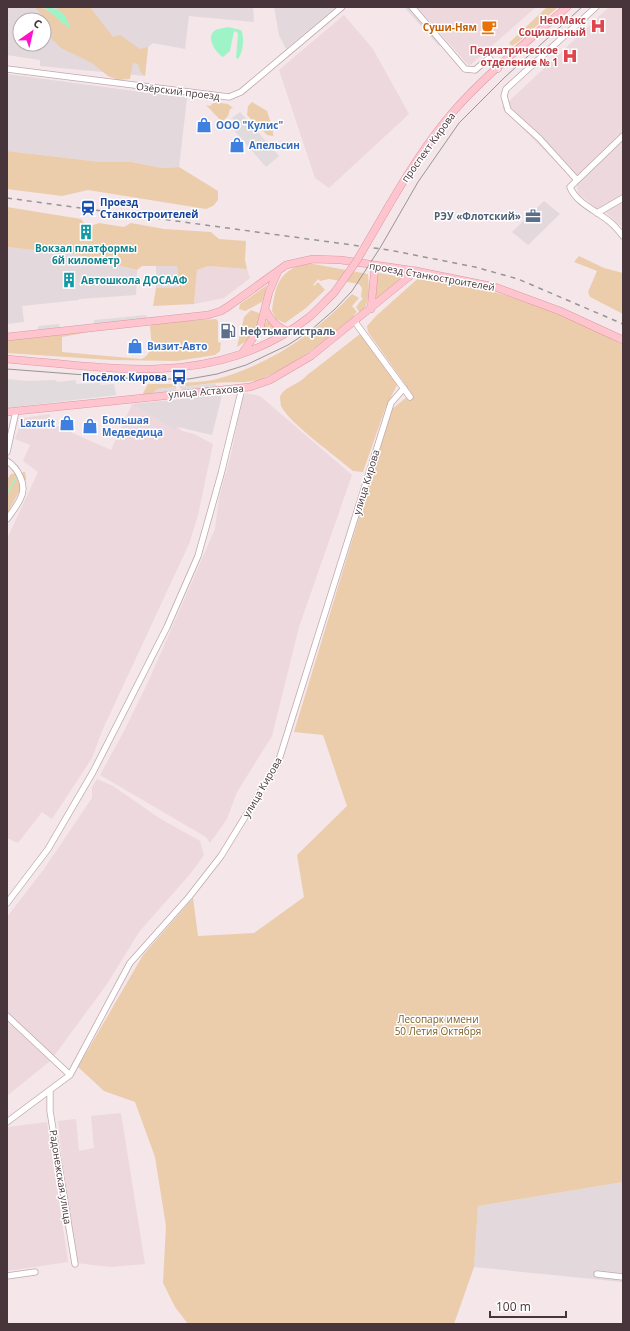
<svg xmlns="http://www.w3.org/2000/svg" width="630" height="1331" viewBox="0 0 630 1331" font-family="'Open Sans',sans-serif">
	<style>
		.residential { fill: #ecd8dd }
		.industrial { fill: #e3d8dc; fill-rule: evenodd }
		.green { fill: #ebcdac }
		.parking { fill: #e2dbdd }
		.water { fill: #9ff4c7 }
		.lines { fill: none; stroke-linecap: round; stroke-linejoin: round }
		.stream { stroke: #9ff4c7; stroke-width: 1.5 }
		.street-casing { stroke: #c0a8af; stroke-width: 7 }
		.secondary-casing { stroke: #dd97a5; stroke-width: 8 }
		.street { stroke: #fff; stroke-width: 5.5 }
		.secondary { stroke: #ffc5cf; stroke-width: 7 }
		.tram { stroke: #969696; stroke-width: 1 }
		.rail { stroke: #969696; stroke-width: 1.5; stroke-dasharray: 5 5; stroke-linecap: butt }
		.secondary-bridge-casing { stroke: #dd97a5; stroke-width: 8; stroke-linecap: butt }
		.secondary-bridge { stroke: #ffc5cf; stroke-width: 7 }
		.labels { text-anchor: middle; stroke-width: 3; stroke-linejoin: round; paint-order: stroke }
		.health-label { font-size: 10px; font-weight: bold; fill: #be3a42; stroke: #fff; text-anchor: end }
		.food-label { font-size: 10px; font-weight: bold; fill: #c56008; stroke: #fff; text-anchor: end }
		.street-label { font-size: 10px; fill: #47353b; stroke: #fff }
		.shop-label { font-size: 10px; font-weight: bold; fill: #366cbe; stroke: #fff; text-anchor: start }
		.transit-label { font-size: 10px; font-weight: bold; fill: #164399; stroke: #fff; text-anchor: start }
		.service-label { font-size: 10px; font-weight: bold; fill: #4e5e75; stroke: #fff; text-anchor: end }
		.culture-label { font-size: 10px; font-weight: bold; fill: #0d838f; stroke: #fff }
		.park-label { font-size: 10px; fill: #7c6125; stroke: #fff }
	</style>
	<rect width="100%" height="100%" fill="#f4e6e9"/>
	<path class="residential" d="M417,7H536L469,66Z
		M609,7H623V196L598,210L578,193L576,182L502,108Z
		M344,15L373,49L409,114L329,188L315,178L279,70Z
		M623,201V228L604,211Z
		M208,266L247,269L250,278L224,298L194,304L197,270Z
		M246,393L260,396L352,475L299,627L272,736L237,792L227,819L210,843L206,837L100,775L124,731L149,680L215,529L219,498L232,450L242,399Z
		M132,404L173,429L178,427L182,431L194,434L213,444L198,515L189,544L102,731L92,758L52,819L42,812L18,843L7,838V539L38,472L23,461L30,445L15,439L23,418L50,414V423L111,450Z
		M97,779L113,786L159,818L200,841L204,855L191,873L139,932L107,984L54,1056L7,1014V917L44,869L92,798V787Z
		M7,1021L50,1061L7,1096Z
		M121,1113L145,1264L110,1267L77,1263L63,1169L58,1121L76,1119L79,1151L94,1148L91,1116Z
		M47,1122L68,1262L7,1271V1127Z"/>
	<path class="industrial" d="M7,7H253L254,22L189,16L185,49L153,43L148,47L145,76L40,66V60L7,55ZM20,20H44V44H20Z
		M274,7H336L286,49L279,35Z
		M7,74L187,98L179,167L162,168L132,162H101L7,151Z
		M544,201L560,214L528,245L512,232Z
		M7,247L42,251H62L137,270L136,295L79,299V300L22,306L24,322L7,324Z
		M156,264L177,266L179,287L156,288Z
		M222,395L212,435L178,427L173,429L132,404Z
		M623,1182V1282L474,1267L478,1206Z"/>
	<path class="green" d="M35,7C47,7 55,15 63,24L64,15L55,7H90L113,37L120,35L140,49L148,47L145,76L140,71L138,64L133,63L130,79L118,80L108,76L92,63L61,48L51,38L44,18Z
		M547,7H558L517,43L512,46L509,43Z
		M214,102L228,104L233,108L230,109L228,116L222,122L206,105L210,106Z
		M252,102L267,111L273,130V136L267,135L247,115L248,106Z
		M7,151L101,162H132L162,168L179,167L218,191V200L213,206L206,209L88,190L62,196L7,189Z
		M7,207L81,219L84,223L91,226L99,223L124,227L131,223L164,229L211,232L219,239L246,241L245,260L247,269L208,266L197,270L194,304L153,306L156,288L179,287L177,266H142L137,270L62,251H42L7,247Z
		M579,256L604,268L623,273V314L590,297L588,292L597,271L574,262Z
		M308,263L368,274C369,287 371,304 360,313L356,307L363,298L361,297L362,288L359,284L329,279L320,281L318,279L313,285L314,286L318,282L325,290L306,308L285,323L276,319L272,311C275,285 280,269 308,263Z
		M379,273L401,277V280L379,298L374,300L375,276Z
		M423,274C493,289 560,310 623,345V1182L478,1206L474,1267L454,1324H188L175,1307L163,1283L166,1226L155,1157L135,1102L104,1091L78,1067L143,955L193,898L198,936L254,933L304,897L297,855L347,806L323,735L294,732L392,409L407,397L410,398V391L368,332L367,326L376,316Z
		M267,285L262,302L245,311L239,309L240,304Z
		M352,294L359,298L352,306L357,312L354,315L355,317C330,337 287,371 257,380C243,384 228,381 214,383C203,384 191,386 180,387L179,383C190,382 202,382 213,380C266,367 315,334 352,294Z
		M251,310L259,313L261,321L248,340L237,347L244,317Z
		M216,319L218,321V342L221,343L220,351L215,355L177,361L111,360L7,353V340L94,331L62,337V352L141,359C155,353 151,339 150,326L156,323Z
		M268,320L276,327L258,336L267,321Z
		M360,334L397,385L385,409L363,472L353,471C336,456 290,424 281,406C281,405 280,399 280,397C283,387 300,384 306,376Z
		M148,384H176V387L157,389L153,394L142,395Z
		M25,472L26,479L7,514V479L11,474Z"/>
	<path class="parking" d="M404,7H410L442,43L439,46Z
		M240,112L279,156L266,167L231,127L236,122L232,118Z
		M146,315L147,319L94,325V320Z
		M59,324L60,329L38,332V326Z
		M7,379L27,381L56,380L57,382L76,380V384L100,383L101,385L114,384L116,395L7,408Z
		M215,383L218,388L181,392L180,387Z
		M176,387L177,393L153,394L157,389Z"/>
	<path class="water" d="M44,7C58,7 67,13 70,29Z
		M228,27L241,30C245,37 243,53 238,59L236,58L238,33L234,31L230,51L223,57C216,53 207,39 213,32C215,29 224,28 228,27Z"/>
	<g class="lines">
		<path class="stream" d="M7,494L16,478"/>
		<g class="street-casing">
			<path id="street" d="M412,7L465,69L475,70L489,58L498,69
				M7,69L229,97L241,92L342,7
				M623,136L570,187C576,203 597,211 610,222C615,226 619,231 623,236
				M577,180L539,138L508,110L504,96L506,89L596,7
				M597,213L623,198
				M355,322L410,397
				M7,452L16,411
				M7,461C18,468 27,485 21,497C18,505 12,512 7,519
				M7,903L48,849L93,772L167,627L198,556L221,474L242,388
				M7,1016L70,1075
				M50,1090V1111L75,1264
				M7,1122L70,1075L130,963L189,897L221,856L278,763L391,403L404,388
				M597,1274L623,1277
				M7,1276L35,1272"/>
		</g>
		<g class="secondary-casing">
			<path id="secondary" d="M388,207C407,175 427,142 452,113C486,74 528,41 567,7
				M371,309L375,265
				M266,311C271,322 278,328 289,332
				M7,337L208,315L221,311L229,306L286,265L313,259L341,260L416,271L495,287L560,311L623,340
				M243,352L260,328L269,292L278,271
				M7,359C114,368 216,389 308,318C317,311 325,301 334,293
				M7,412L250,387L270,380L311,356L416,271"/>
		</g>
		<use href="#street" class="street"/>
		<use href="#secondary" class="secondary"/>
		<path class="tram" d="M7,369L138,379H189L217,374L246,365L288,345L311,330L335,309L352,291L380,248L418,182L459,123L505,77L582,7"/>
		<path class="rail" d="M7,198L389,250L475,267L518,279L623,324"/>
		<g class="secondary-bridge-casing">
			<path id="secondary-bridge" d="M334,293L356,262L388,207"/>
		</g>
		<use href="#secondary-bridge" class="secondary-bridge"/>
	</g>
	<defs>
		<g id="hospital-bare" transform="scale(1.2)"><path d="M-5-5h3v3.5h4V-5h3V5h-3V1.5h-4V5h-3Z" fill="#e0444e" stroke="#fff" stroke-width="2.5" paint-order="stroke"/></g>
		<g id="cafe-bare" transform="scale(1.2)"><path d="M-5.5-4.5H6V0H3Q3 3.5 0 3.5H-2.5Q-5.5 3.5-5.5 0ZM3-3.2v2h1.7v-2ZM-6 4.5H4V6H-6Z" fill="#e8710a" stroke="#fff" stroke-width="2.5" paint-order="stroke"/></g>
		<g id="shop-bare" transform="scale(1.2)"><path d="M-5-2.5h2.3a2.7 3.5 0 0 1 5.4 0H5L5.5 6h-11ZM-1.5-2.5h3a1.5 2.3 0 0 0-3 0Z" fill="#3f7fe0" stroke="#fff" stroke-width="2.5" paint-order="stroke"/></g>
		<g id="station-bare" transform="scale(1.2)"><path d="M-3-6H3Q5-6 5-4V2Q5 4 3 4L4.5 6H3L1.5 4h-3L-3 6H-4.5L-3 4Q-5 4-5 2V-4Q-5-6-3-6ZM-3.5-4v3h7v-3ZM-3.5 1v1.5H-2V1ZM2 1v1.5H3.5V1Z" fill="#1a4fb4" stroke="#fff" stroke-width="2.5" paint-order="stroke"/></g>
		<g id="office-bare" transform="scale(1.2)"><path d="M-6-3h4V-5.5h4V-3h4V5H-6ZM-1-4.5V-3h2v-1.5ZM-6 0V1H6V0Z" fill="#5c6f8a" stroke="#fff" stroke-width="2.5" paint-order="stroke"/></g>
		<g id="building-bare" transform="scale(1.2)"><path d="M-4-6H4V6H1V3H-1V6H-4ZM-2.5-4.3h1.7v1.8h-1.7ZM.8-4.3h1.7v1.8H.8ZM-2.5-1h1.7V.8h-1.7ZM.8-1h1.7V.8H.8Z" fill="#0f9aa8" stroke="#fff" stroke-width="2.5" paint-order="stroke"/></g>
		<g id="fuel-bare" transform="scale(1.2)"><path d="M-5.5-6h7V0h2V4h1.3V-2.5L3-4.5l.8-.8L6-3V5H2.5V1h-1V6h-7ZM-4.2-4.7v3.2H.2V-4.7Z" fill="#5c6f8a" stroke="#fff" stroke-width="2.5" paint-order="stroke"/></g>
		<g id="bus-bare" transform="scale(1.2)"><path d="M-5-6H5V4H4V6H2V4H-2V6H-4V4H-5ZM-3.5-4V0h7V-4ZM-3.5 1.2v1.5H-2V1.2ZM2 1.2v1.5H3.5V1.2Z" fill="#1a4fb4" stroke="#fff" stroke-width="2.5" paint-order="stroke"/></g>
	</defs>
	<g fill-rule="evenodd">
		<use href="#hospital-bare" x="598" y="26"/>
		<use href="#cafe-bare" x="489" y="27"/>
		<use href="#hospital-bare" x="570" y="56"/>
		<use href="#shop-bare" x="204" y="125"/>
		<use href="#shop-bare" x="237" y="145"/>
		<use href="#station-bare" x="88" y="208"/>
		<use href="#office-bare" x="533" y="216"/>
		<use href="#building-bare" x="86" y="232"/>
		<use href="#building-bare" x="69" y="280"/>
		<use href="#fuel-bare" x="228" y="331"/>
		<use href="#shop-bare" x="135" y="346"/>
		<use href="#bus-bare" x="179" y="377"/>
		<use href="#shop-bare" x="67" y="423"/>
		<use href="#shop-bare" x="90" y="426"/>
	</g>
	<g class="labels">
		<g class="health-label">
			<text x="586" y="24">НеоМакс<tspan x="586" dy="12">Социальный</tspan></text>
			<text x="558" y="54">Педиатрическое<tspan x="558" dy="12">отделение № 1</tspan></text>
		</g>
		<g class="food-label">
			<text x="477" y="31">Суши-Ням</text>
		</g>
		<g class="street-label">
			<text transform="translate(178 91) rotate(7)" y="4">Озёрский проезд</text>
			<text transform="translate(428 147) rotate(-54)" y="4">проспект Кирова</text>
			<text transform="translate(432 276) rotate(10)" y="4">проезд Станкостроителей</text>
			<text transform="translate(206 391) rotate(-5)" y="4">улица Астахова</text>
			<text transform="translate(366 482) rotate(-73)" y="4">улица Кирова</text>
			<text transform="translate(262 787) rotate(-60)" y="4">улица Кирова</text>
			<text transform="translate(61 1177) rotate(81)" y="4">Радонежская улица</text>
		</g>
		<g class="shop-label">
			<text x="216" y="129">ООО "Кулис"</text>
			<text x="249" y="149">Апельсин</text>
			<text x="147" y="350">Визит-Авто</text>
			<text x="102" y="424">Большая<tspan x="102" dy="12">Медведица</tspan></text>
			<text x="55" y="427" text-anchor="end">Lazurit</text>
		</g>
		<g class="transit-label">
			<text x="100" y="206">Проезд<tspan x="100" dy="12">Станкостроителей</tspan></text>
			<text x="167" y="381" text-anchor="end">Посёлок Кирова</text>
		</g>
		<g class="service-label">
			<text x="521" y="220">РЭУ «Флотский»</text>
			<text x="240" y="335" text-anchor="start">Нефтьмагистраль</text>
		</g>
		<g class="culture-label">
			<text x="86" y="252">Вокзал платформы<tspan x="86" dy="12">6й километр</tspan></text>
			<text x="81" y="284" text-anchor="start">Автошкола ДОСААФ</text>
		</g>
		<g class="park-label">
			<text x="438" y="1023">Лесопарк имени<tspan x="438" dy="12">50 Летия Октября</tspan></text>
		</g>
	</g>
	<rect width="630" height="1331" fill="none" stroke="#47353b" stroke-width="16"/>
	<g transform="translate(32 32) rotate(34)"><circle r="19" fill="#ffffff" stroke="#b5aeb1"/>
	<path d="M0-3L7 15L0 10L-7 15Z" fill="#ff12cb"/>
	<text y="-6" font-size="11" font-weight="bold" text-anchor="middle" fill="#47353b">С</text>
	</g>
	<path d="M490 1311v6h76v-6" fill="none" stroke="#47353b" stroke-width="2"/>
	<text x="496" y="1311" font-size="12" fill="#47353b" stroke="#ffffff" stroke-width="3" paint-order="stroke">100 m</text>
</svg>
